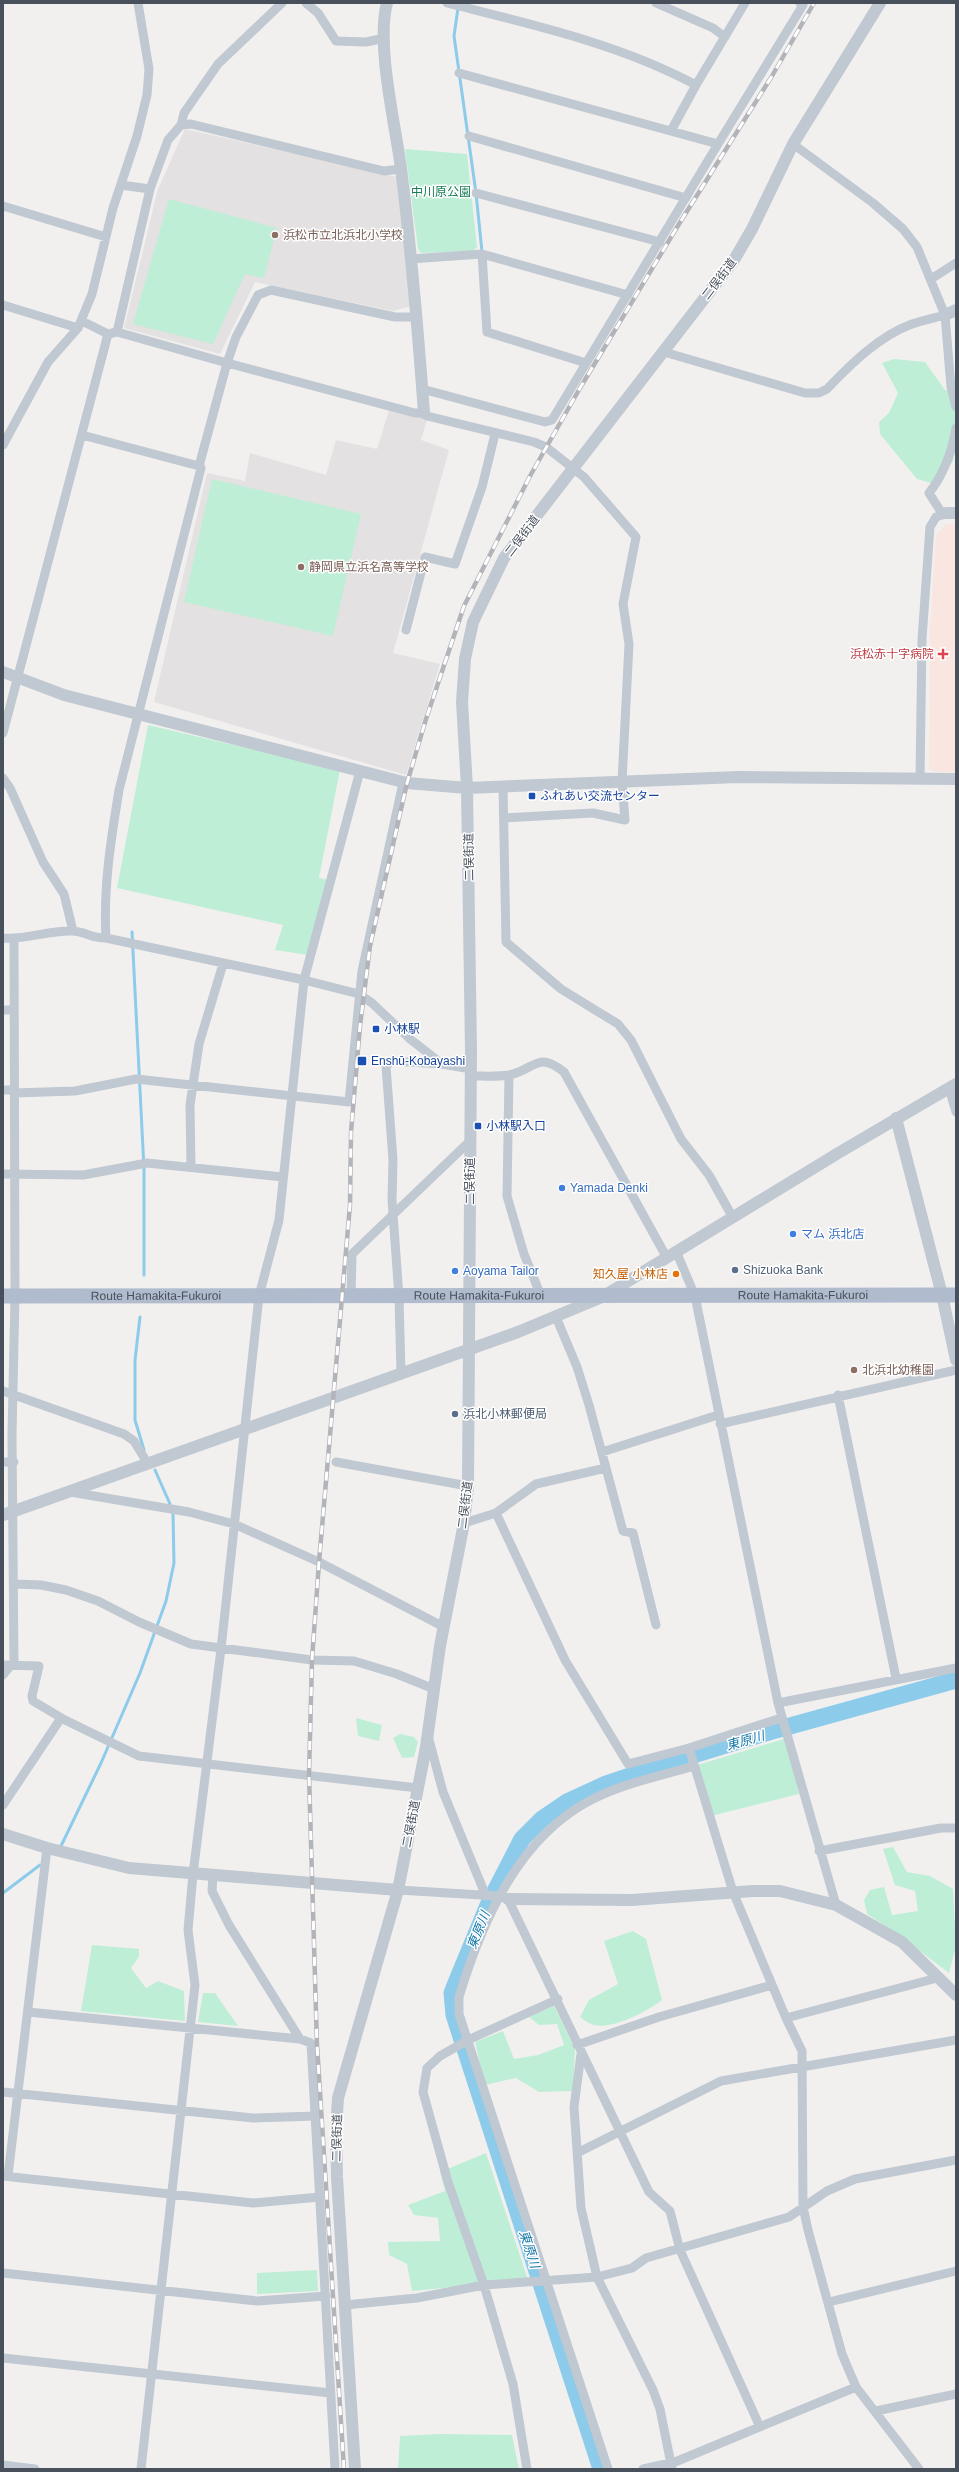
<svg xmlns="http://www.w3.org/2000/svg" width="959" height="2472" viewBox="0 0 959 2472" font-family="Helvetica,'Noto Sans JP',sans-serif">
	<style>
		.education { fill: #e3e1e1 }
		.medical { fill: #fae6e1 }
		.green { fill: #bfeed7 }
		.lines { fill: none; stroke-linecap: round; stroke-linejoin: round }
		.stream { stroke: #8dcbea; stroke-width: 3 }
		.river { stroke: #8dcbea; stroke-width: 17 }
		.minor { stroke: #c0c8d1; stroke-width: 9 }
		.tertiary { stroke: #c0c8d1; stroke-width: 12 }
		.primary { stroke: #b0bbcd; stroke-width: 15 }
		.rail-casing { stroke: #b2b4ba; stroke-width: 4.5 }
		.rail { stroke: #fff; stroke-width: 3; stroke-dasharray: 9; stroke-linecap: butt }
		.education-dot { fill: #8d6e63; stroke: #fff; stroke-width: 1.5 }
		.health-dot { fill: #e0444e; stroke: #fff; stroke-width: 1.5 }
		.transit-dot { fill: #1a4fb4; stroke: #fff; stroke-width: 1.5 }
		.shop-dot { fill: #3f7fe0; stroke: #fff; stroke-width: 1.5 }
		.service-dot { fill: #5c6f8a; stroke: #fff; stroke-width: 1.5 }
		.food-dot { fill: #e8710a; stroke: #fff; stroke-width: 1.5 }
		.labels { text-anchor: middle; stroke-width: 3; stroke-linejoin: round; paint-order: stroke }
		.park-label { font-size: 12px; fill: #197d57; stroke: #fff }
		.education-label { font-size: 12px; fill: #785e54; stroke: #fff; text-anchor: start }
		.street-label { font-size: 12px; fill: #48505c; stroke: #fff }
		.health-label { font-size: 12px; fill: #be3a42; stroke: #fff; text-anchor: end }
		.transit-label { font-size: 12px; fill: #164399; stroke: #fff; text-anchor: start }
		.shop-label { font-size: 12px; fill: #366cbe; stroke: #fff; text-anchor: start }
		.service-label { font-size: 12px; fill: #4e5e75; stroke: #fff; text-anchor: start }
		.food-label { font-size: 12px; fill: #c56008; stroke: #fff; text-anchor: end }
		.water-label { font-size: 13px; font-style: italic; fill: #1075a7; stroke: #fff }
	</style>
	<rect width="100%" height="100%" fill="#f2f0ef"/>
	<path class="education" d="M185,129L397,177L412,306L393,311L255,282L220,354L124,328L158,189Z
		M390,407L428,417L421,440L449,450L393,653L440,664L406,775L154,702L207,473L245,481L250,453L326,475L336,440L377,449Z"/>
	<path class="medical" d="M946,524H956V772H934L929,769L930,628L934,567L936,535Z"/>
	<path class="green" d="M405,149L467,154L477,247L473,251L421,253L418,249Z
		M169,199L277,228L264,278L245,274L213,344L133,324Z
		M894,359L925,362L945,390L956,392C953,411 959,444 953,461C948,469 940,476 935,484L917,479L880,434L879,422L889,413L898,393L882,363Z
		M212,479L361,514L333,636L184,602Z
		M148,725L340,770L319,878L328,880L308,955L275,950L283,925L117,888Z
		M356,1718L382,1725L379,1741L358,1736Z
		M400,1734L414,1737L418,1742L414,1757L402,1758L393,1738Z
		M787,1738L799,1794L711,1816L694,1766Z
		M893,1847L907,1872L930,1876L953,1889L956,1947L949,1973L895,1932L867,1914L864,1900L870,1890L884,1887L892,1915L918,1911L915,1891L895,1885L883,1849Z
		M633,1931L646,1939L662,2000C648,2011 612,2030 594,2025C589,2024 584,2020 580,2017L589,2000L618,1984L604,1941Z
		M92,1945L139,1949V1957L131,1968L146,1988L158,1981L184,1991L185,2021L81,2011Z
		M203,1993H215L238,2026L198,2022Z
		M554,2006L575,2049L573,2091L539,2092L516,2078L485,2085L475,2042L503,2031L514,2059L538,2055L564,2045L557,2024L539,2025L529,2017Z
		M486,2153L528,2280L412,2291L407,2264L389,2255L388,2242L440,2241L438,2218L414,2215L408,2205L445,2191L440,2172Z
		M317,2270L318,2291L257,2294V2273Z
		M440,2434L512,2435L519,2469H398L400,2436Z"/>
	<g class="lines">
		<path class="stream" d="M458,8L454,36L476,193L482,252
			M132,932L144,1169V1275
			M140,1317L135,1360V1420L144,1450
			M155,1470L170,1504
			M61,1846L101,1763L140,1673L166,1601L174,1563L173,1514
			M3,1893L40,1865"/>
		<path class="river" d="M601,2469L454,2015L452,1993L458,1978L489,1903L522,1839L542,1819L567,1802L606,1784L683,1758L772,1731L956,1680"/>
		<path class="minor" d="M306,3L318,13L336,41L366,42L385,38
			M447,3C530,24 620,44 696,85
			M656,3L713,28L725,37
			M181,125L191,124L384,171L401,169
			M672,129L696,85L745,3
			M469,136L686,198
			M718,144L803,5L800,3
			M793,144L873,203L903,229L917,247L945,315L951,387L956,407
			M121,185L150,189
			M476,193L660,242
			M3,206L106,237
			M482,254L487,332L586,363
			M410,259L482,254L628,295
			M931,279L956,263
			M3,305L78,328
			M82,321L108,334L117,332L227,363L236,337L258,295L271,290L395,317H416
			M117,332L150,189L168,140L181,125L184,113L218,64L282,3
			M664,352L805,393H819L827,389C851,364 879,336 912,324C923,320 934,318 945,315
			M422,389L545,422L552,420L718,144L459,73
			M82,435L199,466
			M3,445L48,362L78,328L92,294L113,208L137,136L147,95L149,69L138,3
			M943,515L929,493C944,474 952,451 956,428
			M406,630L425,557L455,564L482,487L495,434
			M3,733L108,334
			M3,778L10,788L43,862L64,894L73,931
			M920,778L922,639L930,527L936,517L946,513
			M503,786L506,942L561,989L618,1024L631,1040L681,1139L709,1175L732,1216
			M3,938C26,940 49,930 72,931C84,931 93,939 106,938
			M14,939L15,1296L12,1435L14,1664
			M3,1010H13
			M471,1069L442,1064L410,1039L372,1003L359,994L304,980L106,938C103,889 111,839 119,790L201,468L199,466L227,363L415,413H424L427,416L534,442L546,447L584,477L636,537L623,604L629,644L622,782L625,820L593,813L505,818
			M509,1075L507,1196L524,1254L541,1296
			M471,1076C483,1076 497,1077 509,1075C535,1070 537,1050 564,1072L667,1258
			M949,1088L956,1112
			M3,1090H14
			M14,1093L75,1091L136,1079L349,1102L362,971L403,783
			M191,1167L190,1105L199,1044L223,964
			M3,1174L83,1175L147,1163L283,1177
			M676,1251L695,1296L778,1703L836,1905
			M351,1296L352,1254L471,1140
			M556,1317L577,1367L589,1405L623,1531L633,1533L656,1625
			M401,1373L399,1297L392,1200L393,1160L386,1066L392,1061L442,1064
			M3,1391L124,1434L134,1441L148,1464
			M838,1395L896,1678
			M720,1424L956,1370
			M602,1452L718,1415
			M3,1462H14
			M336,1462L468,1486
			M70,1492L189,1512L234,1524L319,1562L444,1627
			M496,1513L565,1660L628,1764L689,1748L781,1718
			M464,1523L496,1513L536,1484L606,1468
			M15,1584L41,1585L66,1590L98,1601L139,1622L191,1644L312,1660L354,1661L397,1674L434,1689
			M3,1665L39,1666L32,1696L33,1701L65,1720L139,1756L418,1788
			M3,1675L11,1665
			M778,1703L956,1668
			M428,1736L443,1792L486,1896
			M689,1748L733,1892L786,2018L802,2051L803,2207L808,2230L842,2354L856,2387L919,2469
			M3,1805L61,1718
			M819,1851L941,1828H956
			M398,1890L498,1896L508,1899L649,2192L670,2211L680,2250L760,2427
			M28,2012L300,2039L229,1925L212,1891L213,1876
			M786,2018L937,1978
			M300,2039L311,2043L335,2469
			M577,2045L659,2017L772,1985
			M581,2054L574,2107L581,2208L597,2277L653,2390L660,2409L672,2469
			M3,2092L253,2118L316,2116
			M577,2153L721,2081L956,2040
			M3,2176L253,2203L320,2197
			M8,2176L47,1848
			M3,2273L257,2301L326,2296
			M829,2302L956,2271
			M345,2305L417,2298L484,2285L597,2277L632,2268L646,2258L789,2217L827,2191L855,2179L956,2160
			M3,2358L331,2393
			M876,2411L956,2394
			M3,2465L35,2469
			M141,2469L195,1985L188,1930L193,1874L221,1649L259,1296L279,1220L304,980L360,771
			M527,2469L513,2384L484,2285L448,2182L423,2092L427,2068L440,2056L468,2040L558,1999
			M608,2469L459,2014V1997C482,1921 519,1836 593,1799C624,1783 661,1776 694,1766
			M643,2469L675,2462L856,2387"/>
		<path class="tertiary" d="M387,3C376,45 395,123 401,168C411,249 418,331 424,413
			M945,315L956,310
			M946,513H956
			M3,672L64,695L407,783L467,788L738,777L956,779
			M896,1118L942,1295L956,1360
			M3,1515L518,1332L602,1297L840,1152L956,1084
			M3,1834L47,1848L129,1868L398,1890
			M508,1899L632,1900L753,1891H780L836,1905L902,1942L956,1995
			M355,2469L337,2177L336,2130L338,2098L398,1890L426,1747L440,1646L464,1523L468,1486L471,1051L467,788L462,702L465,659L473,622L504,558L734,260L752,229L793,144L880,3"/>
		<path class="primary" id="s1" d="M3,1296L956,1295"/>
		<g class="rail-casing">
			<path id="rail" d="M344,2469L317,2045L309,1775L312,1660L319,1562L350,1205L351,1132L360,1026L370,946L407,783L426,719L464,606L530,476L580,388L679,224L772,76L814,3"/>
		</g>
		<use href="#rail" class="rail"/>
	</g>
	<g class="education-dot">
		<circle cx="275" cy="235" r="4"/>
		<circle cx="301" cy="567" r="4"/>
		<circle cx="854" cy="1370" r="4"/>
	</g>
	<path class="health-dot" d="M941 648h4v4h4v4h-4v4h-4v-4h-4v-4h4z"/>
	<g class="transit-dot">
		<rect x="528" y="792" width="8" height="8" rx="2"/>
		<rect x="372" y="1025" width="8" height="8" rx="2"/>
		<rect x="357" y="1056" width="10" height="10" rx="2"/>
		<rect x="474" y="1122" width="8" height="8" rx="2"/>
	</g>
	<g class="shop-dot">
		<circle cx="562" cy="1188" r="4"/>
		<circle cx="793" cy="1234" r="4"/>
		<circle cx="455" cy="1271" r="4"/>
	</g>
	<g class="service-dot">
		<circle cx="735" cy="1270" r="4"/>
		<circle cx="455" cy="1414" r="4"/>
	</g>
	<circle class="food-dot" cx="676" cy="1274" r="4"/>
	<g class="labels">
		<g class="park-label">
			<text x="441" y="196">中川原公園</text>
		</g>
		<g class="education-label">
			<text x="283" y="239">浜松市立北浜北小学校</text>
			<text x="309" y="571">静岡県立浜名高等学校</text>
			<text x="862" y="1374">北浜北幼稚園</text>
		</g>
		<g class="street-label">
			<text transform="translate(719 279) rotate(-53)" y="4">二俣街道</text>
			<text transform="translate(522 536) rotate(-53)" y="4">二俣街道</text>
			<text transform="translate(469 857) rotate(-91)" y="4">二俣街道</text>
			<text transform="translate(470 1181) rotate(-90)" y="4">二俣街道</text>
			<text dy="4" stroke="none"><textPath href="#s1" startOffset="153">Route Hamakita-Fukuroi</textPath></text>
			<text dy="4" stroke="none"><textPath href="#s1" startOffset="476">Route Hamakita-Fukuroi</textPath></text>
			<text dy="4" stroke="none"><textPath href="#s1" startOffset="800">Route Hamakita-Fukuroi</textPath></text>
			<text transform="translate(465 1505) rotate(-83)" y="4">二俣街道</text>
			<text transform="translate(411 1824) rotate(-79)" y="4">二俣街道</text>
			<text transform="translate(337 2138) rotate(-89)" y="4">二俣街道</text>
		</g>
		<g class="health-label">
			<text x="934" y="658">浜松赤十字病院</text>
		</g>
		<g class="transit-label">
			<text x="540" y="800">ふれあい交流センター</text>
			<text x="384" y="1033">小林駅</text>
			<text x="371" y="1065">Enshū-Kobayashi</text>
			<text x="486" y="1130">小林駅入口</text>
		</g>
		<g class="shop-label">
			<text x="570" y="1192">Yamada Denki</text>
			<text x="801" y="1238">マム 浜北店</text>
			<text x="463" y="1275">Aoyama Tailor</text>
		</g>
		<g class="service-label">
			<text x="743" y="1274">Shizuoka Bank</text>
			<text x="463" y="1418">浜北小林郵便局</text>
		</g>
		<g class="food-label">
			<text x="668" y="1278">知久屋 小林店</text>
		</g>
		<g class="water-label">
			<text transform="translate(745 1740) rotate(-16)" y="5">東原川</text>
			<text transform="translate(478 1930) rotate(-68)" y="5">東原川</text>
			<text transform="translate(530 2249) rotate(72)" y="5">東原川</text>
		</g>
	</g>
	<rect width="959" height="2472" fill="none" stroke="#48505c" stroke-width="8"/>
</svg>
